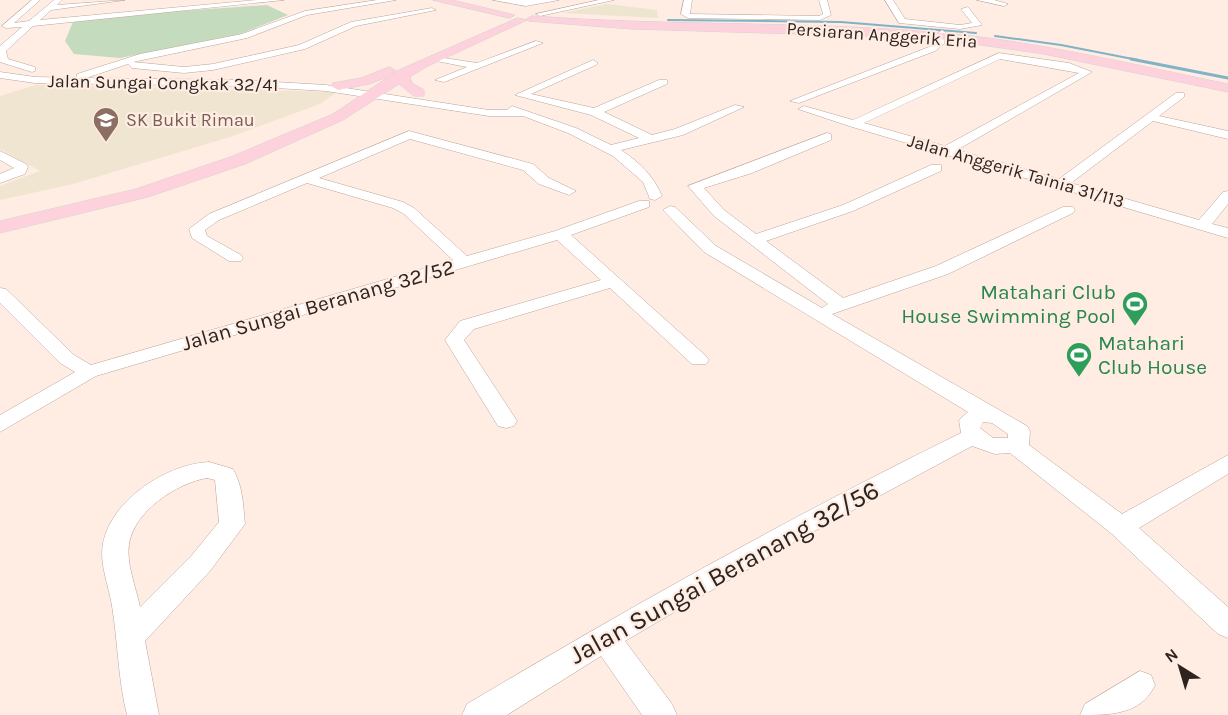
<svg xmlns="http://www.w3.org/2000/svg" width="1228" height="715" viewBox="0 0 1228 715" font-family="Karla,sans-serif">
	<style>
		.commercial { fill: #eee5d0 }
		.education { fill: #f0e5d0 }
		.green { fill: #c5dbbe }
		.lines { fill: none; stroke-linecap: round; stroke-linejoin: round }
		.stream-far1 { stroke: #81b2c6; stroke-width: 2 }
		.stream { stroke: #81b2c6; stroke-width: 3 }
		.minor-casing { stroke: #bba59a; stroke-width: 1 }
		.major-casing { stroke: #d5d3d2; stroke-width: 1 }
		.minor { fill: #fff; fill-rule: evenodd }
		.major { fill: #fdd2dc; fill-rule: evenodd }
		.labels { text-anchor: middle; stroke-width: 4.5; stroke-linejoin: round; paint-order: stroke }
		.far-street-label { font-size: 18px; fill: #2d2420; stroke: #ffece2 }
		.far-education-label { font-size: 18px; fill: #785e54; stroke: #ffece2; text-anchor: start }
		.leisure-label { font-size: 21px; fill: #27864d; stroke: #ffece2; text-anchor: end }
		.street-label { font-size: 21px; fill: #2d2420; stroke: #ffece2 }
		.near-street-label { font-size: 26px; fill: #2d2420; stroke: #ffece2 }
	</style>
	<rect width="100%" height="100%" fill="#ffece2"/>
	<path class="commercial" d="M607,4L657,10L658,18L563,13Z"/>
	<path class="education" d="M36,85L337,92L320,104L230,137L73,184L0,200V186L40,171L0,149V96Z"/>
	<path class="green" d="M267,5L288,15L240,34L120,58L74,54L65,41L73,22L151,13Z"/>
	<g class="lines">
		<path class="stream-far1" d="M668,20L841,22L976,33
			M995,36L1061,45L1138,60"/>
		<path class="stream" d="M1131,59L1228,78"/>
		<g class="minor-casing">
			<path id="minor" d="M32,0H40L14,23L29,21L54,0H62L57,5L125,0L51,10L40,20L257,0H284L33,26L6,51L8,59L35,67V71L32,72L0,62V46L22,27L6,28L2,26Z
				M377,0H396L307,15L247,38L133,62L184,67L213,64L299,45L351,22L432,8L436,10L356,26L305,49L213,70L184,73L132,68L128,64L86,78L242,80L326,85L489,110H507L512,106L576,128L611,145L639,138L591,115L515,95L593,60L598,63L596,65L531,94L594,108L659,80H667V84L604,112L652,135L675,129L735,105L744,107L683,135L621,150C640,163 653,175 662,196L655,200L650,199L643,182L613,156L568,133L523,116H489L326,91L242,86L35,83L0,78V72L35,77L77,78V74L140,54L242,34L305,11Z
				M493,0H559L526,6Z
				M599,0H614L540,16L536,14Z
				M684,0H692L690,14L819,16L823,14L819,0H827L831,15L820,20L688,18L681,14Z
				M885,0H893L905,19L960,25L972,23L961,9L968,7L982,25L960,29L899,23Z
				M977,0H994L1008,4L1004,6Z
				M942,30L946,33L944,44L935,51L799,103L790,101L929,47L936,43L938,33Z
				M536,41L543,43L444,82L435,80L467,67L431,60V56L477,63Z
				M999,53L1069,63L1092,72L957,150L1059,179L1176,93H1184V97L1159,116L1228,131V139L1153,121L1071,183L1199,220L1223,192L1228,191V204L1212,224L1228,228V238L849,126L798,109L804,106L853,120ZM1000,59L1079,73L945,146L864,123Z
				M409,131L533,164L549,178L576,191L569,195L539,184L523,170L410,139L319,178L403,202L414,208L467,256L555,231L639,201H649V207L571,235L706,356L709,360L706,364H692L610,288L474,329L464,340L517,421L514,426L506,428L498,426L445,340L460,321L601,280L557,240L96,376L0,432V415L75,372L60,363L0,303V288L6,289L74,355L91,365L453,260L404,214L393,208L307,183L219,220L205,230L207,236L241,255L243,258L241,261H229L192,238L189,229L209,214Z
				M827,133L831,134V140L752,173L704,188L724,210L756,234L843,205L931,165H941V171L853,211L766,241L843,298L936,266L1063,207H1073L1075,210L1073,213L948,274L832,314L1027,426L1030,431L1029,445L1122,514L1228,455V474L1139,528L1228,607V638L1218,634L1112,534L1010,453L995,454L972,446L794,542L625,641L672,704L677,715H642L601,656L507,715H462L467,704C628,608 792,516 961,433L959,420L968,412L704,252L663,210L670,206L675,207L716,246L822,308L828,304L714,216L688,186ZM983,422L992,423L1008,434V438H993L980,428Z
				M0,151L26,164L28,167L25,174L0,183V174L14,168L0,160Z
				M209,462L233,469C243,487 243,504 245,524L210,571L145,641L159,715H127C118,679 118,643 112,606C109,586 99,564 103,543C112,499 167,464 209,462ZM207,478L215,480L219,522L192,555L140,607C136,587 126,564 129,544C134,511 177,483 207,478Z
				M1140,671L1151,675L1155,685C1141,715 1110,715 1080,715L1085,704Z"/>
		</g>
		<g class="major-casing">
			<path id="major" d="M433,0H452L515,15L510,18Z
				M532,16C665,26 799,21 932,32C1032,40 1130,64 1228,84V92L1044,54L932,38L632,29L528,21L527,19Z
				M518,18L527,20L426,67L410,77L412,83L424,90V96H414L399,84L343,120L245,164L148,197L0,233V221L136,189L233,156L333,114L399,70Z
				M390,67L396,71L395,74L369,84L338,90L331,86L333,83L361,78Z"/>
		</g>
		<use href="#minor" class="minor"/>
		<use href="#major" class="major"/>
	</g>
	<defs>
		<g id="school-pin" transform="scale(1.35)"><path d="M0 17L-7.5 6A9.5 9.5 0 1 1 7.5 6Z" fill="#8d6e63" stroke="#ffece2"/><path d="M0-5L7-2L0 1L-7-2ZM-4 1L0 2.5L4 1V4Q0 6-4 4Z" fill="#fff"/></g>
		<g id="stadium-pin" transform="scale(1.35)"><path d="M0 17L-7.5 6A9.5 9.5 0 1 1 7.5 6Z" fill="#2e9e5b" stroke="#ffece2"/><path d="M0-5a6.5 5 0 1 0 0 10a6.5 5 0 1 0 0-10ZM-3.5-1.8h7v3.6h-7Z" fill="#fff"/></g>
	</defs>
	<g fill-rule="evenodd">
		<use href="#school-pin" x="106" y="120"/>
		<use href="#stadium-pin" x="1135" y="304"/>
		<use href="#stadium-pin" x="1079" y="355"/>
	</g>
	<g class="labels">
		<g class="far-street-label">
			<text transform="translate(882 35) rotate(4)" y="6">Persiaran Anggerik Eria</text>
			<text transform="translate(163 83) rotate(1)" y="6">Jalan Sungai Congkak 32/41</text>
			<text transform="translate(1016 171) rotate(16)" y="6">Jalan Anggerik Tainia 31/113</text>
		</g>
		<g class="far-education-label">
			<text x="126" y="126">SK Bukit Rimau</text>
		</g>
		<g class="leisure-label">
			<text x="1116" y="299">Matahari Club<tspan x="1116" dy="24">House Swimming Pool</tspan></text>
			<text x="1098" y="350" text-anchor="start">Matahari<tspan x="1098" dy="24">Club House</tspan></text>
		</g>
		<g class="street-label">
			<text transform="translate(318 305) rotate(-16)" y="7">Jalan Sungai Beranang 32/52</text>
		</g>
		<g class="near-street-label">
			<text transform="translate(724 572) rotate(-29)" y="9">Jalan Sungai Beranang 32/56</text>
		</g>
	</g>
	<g transform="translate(1180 667) rotate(323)" stroke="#ffece2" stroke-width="4.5" paint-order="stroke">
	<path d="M0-4.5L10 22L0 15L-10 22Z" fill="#2d2420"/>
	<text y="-9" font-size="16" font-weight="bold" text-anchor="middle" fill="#2d2420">N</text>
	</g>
</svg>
